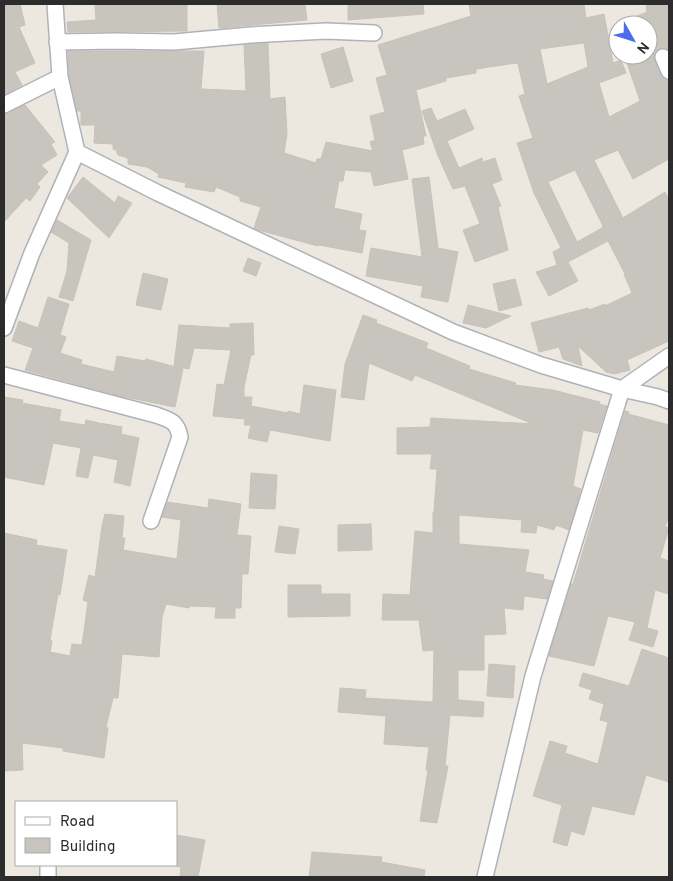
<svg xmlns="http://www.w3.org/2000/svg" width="673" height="881" viewBox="0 0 673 881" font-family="Overpass,sans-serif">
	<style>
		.building { fill: #c8c5be; stroke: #c8c2b9; fill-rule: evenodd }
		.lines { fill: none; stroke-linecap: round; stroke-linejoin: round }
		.street-casing { stroke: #b0b2bb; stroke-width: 18 }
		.street { stroke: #fff; stroke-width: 15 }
	</style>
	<rect width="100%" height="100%" fill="#ece7df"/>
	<path class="building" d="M4,4H20L25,25L19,27L35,63L15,72L22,85L4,95Z
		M95,4H187V31L68,32L67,22L96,20Z
		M217,4H305L307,20L219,28Z
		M348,4H423L424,14L348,20Z
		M469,4H584L586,18L604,14L613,63L621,60L626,73L599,83L609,117L640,101L627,63L648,57V25L617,24L647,12L646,4H669V50L665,48H660L655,52L654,56L661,75L664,79L669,80V159L633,179L618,150L594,160L623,218L665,192L669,200V341L627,360L630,370L614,374L606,372L578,346L582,366L563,359L559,347L539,352L531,323L588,308L589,310L605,304V306L632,293L624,274H625L608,241L568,262L578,281L549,296L536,272L557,265L553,252L561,248L534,193L517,143L533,138L519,96L525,94L518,64L516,63L476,69V73L446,78V81L416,90L426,136H423L424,144L402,150L408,179L374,186L371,172L345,170L343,181H339L334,208L362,214L359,230L366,231L362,253L319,245L318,246L262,231L254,228L261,207L240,201V197L216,187L214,192L185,187L186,183L158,177L159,174L147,167L128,164V158L118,155L116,150L113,149V144L94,143L95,125H81V111H77L69,76L68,51H204L201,89L246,91L244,45L268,43L270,99L285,97L287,134L284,153L316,163L317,159H321L326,142L373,151L370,142L375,140L370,116L385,112L376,78L387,75L378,45L471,16ZM584,43L588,67L547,84L540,49ZM575,170L603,226L602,228L577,242L548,182Z
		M343,47L353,81L331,88L321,54Z
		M25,105L55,142L51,144L57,155L41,165L48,172L37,184L40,187L30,201L26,198L4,222V114Z
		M431,108L437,121L465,109L474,129L447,141L459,168L482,158L483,162L495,158L502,180L492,184L501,206L498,207L508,250L475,262L463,230L480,224L465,186L453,189L438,156L422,111Z
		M83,177L115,203L118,196L132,203L109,238L67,198Z
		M429,177L438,248L458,252L448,302L421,297L423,286L366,276L371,248L422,257L412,179Z
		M57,220L91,240L73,301L59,297L67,271L69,243L51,232Z
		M248,258L261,263L256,276L243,271Z
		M143,273L168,279L161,310L136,305Z
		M515,279L522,305L499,311L493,284Z
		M48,297L69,304L60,335L66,337L60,353L82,360L81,364L114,372L117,356L145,361L146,359L183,369L175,407L120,396L25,370L33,348L12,341L19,321L38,328Z
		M468,305L511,316L486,328L463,323Z
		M363,315L377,320L376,323L428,343L426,348L470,366L469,369L516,383L515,385L553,390L600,402L599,404L607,406L598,433L583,430L573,486L581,489L569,530L556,525L554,530L537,525L536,533L521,532L522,520L459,515V544L529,550L525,572L544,575L543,579L553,581L547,599L524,596L523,610L504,608L506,634L484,635V670H458V700L484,702L483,717L450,715L445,766H448L437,823L420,821L428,770H426L429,747L384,744L386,716L338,712L340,688L366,690L365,698L433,702L434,650L423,651L419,620H382L383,594L410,595L415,531L433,533V512H434L437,469H430L432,454H397V428L430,427L431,418L533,424L415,375L412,381L369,363L364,400L341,397L345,364Z
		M253,323L254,355H251L244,387V397H252L251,406L288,413V411L300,414L304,385L336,390L330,441L270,430L267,442L248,438L251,425H244L245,419L213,416L217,384L224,385L231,350L194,348L189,369L174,366L179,325L230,328V324Z
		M4,397L23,400L22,403L61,410L59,421L85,425L86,420L99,423L98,428H99L100,423L122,427L121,434L139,438L130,486L114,482L118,460L93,455L88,478L76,476L81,448L53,443L44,485L4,477Z
		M625,411L629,412L628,414L669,425V516L665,527L669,528L660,558L669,561V594L655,590L647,628L658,631L653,647L629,640L635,622L608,616L594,666L549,656L571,584H573Z
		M251,473L277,475L275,509L249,508Z
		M209,499L241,504L237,535L251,536L248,574H242L241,608H235V618H215L216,607L190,606L189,608L166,604L162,617L159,657L122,654L118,698H113L106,727L108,728L104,758L63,751V748L22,743L23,770L4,771V533L37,540L36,545L67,550L60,595L58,594L50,640L52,641L50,652L70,656L72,644L82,645L88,602L83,600L89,575L95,577L102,526L105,514L124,516L122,538H125L123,550L177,559L181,520L162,517L167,502L208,508Z
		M371,524L372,550L338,551V525Z
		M279,526L299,529L295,554L275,552Z
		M288,585H321V594H350V616L288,617Z
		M642,649L669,658V782L646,775L634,815L592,806L584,835L571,831L567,846L553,842L562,805L533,796L550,741L567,746L565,753L598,764L608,722L600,720L604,704L589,699L592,690L579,686L583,673L629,686Z
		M489,664L515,666L513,698L487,696Z
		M176,835L205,840L198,877H180L181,867L176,866Z
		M312,852L382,857L381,862L425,870L424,877H309Z"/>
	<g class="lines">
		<g class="street-casing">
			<path id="street" d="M57,42L116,41L174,42L251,35L326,31L374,33
				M663,57L669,71
				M4,105L60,77
				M77,152L158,193L453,332L541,365L622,389L658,397L669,401
				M4,328L32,253L77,152L60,77L55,4
				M4,375L156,415C170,420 177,421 180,437L151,521
				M48,877V866
				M485,877L533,676L622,389L669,356"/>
		</g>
		<use href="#street" class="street"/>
	</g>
	<rect width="673" height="881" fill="none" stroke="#2c2c2c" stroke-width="10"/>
	<rect x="15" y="801" width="162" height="65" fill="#ffffff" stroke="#ababab"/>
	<rect x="25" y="817" width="25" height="8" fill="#ffffff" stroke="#ababab"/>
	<text x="60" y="826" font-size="15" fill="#2c2c2c">Road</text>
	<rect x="25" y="838" width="25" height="15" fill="#c8c5be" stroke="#ababab"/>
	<text x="60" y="851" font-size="15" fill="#2c2c2c">Building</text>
	<g transform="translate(633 40) rotate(129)"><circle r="24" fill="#ffffff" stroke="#ababab"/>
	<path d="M0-4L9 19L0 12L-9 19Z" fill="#4d6cec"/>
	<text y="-8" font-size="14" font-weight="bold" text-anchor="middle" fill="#2c2c2c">N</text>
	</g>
</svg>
